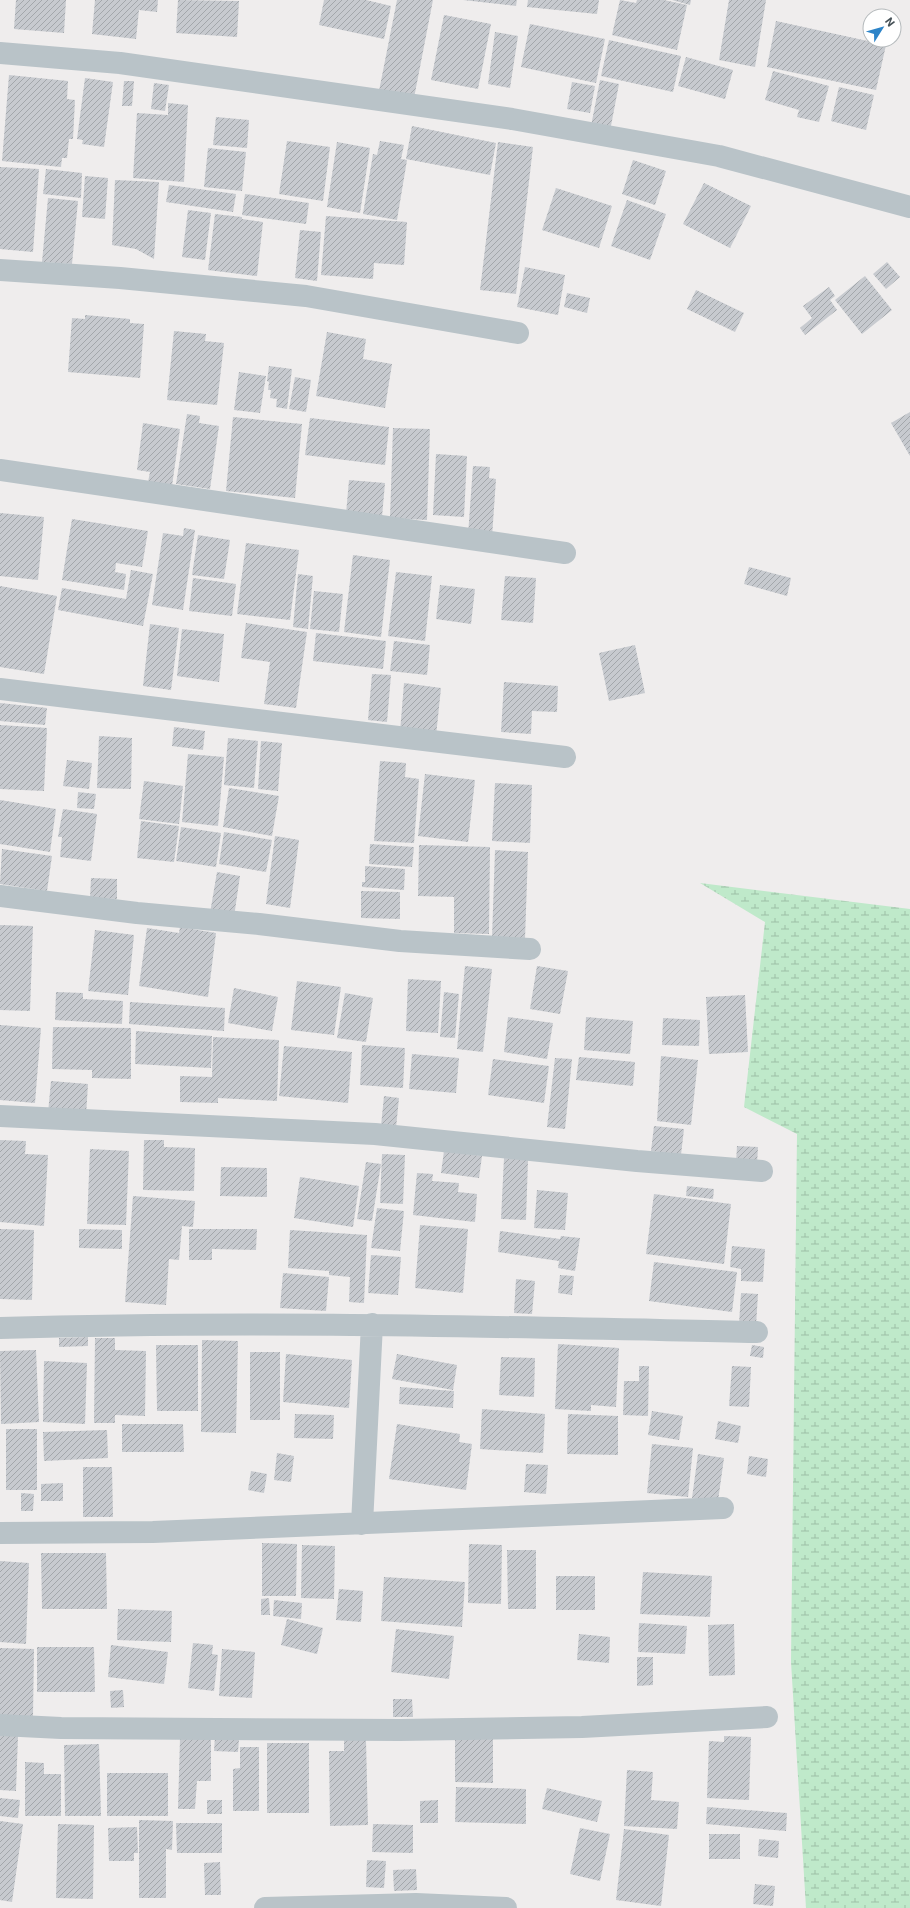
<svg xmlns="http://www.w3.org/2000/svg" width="910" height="1908" viewBox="0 0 910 1908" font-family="Roboto,sans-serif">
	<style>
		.wetland { fill: url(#wetland-marsh) }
		.building { fill: url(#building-hatch) }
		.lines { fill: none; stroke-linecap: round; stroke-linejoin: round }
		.minor { stroke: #b9c3c8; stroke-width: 22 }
	</style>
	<defs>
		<pattern id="wetland-marsh" width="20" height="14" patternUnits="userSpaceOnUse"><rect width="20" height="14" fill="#bfe9ca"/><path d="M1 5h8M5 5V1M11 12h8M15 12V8" fill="none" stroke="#9dbfa7"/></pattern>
		<pattern id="building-hatch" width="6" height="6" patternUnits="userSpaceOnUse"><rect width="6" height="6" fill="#c7cacf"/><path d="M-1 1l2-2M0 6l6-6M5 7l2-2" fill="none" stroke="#a3a7ab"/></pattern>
	</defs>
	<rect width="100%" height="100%" fill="#efeded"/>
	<path class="wetland" d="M700,883L910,909V1908H806L791,1662L797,1134L744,1107L765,922Z"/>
	<path class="building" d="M16,0H66L64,33L14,29Z
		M95,0H158L157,12L139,10L136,39L92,34Z
		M178,0L239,1L237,37L176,33Z
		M324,0H366L391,6L384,39L319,25Z
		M397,0H433L414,98L379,91Z
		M463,0H517L516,6Z
		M528,0H599L597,14L527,7Z
		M620,0L636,3L637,0H664L687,5L677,50L612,35Z
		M672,0H691L690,5Z
		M729,0H766L755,67L719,60Z
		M444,15L491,24L478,89L431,80Z
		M776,21L886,45L876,90L767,67Z
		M530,24L605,39L596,83L521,67Z
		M495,32L518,36L510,88L488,84Z
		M609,40L681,56L673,92L601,76Z
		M686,57L733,70L725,99L678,86Z
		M773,71L829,86L819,122L797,117L799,110L765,100Z
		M9,75L68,81L67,99L75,100L73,139H69L67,158H62L61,167L2,161Z
		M85,78L113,82L104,147L82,144L83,140L77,139Z
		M600,80L619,84L610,131L591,126Z
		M124,81H134L132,106H122Z
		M572,82L595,86L590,113L567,109Z
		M154,83L169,85L165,111L151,109Z
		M839,87L874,95L866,130L831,121Z
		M168,103L188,105L184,182L133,178L137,113L168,115Z
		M216,117L249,120L247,148L213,145Z
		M412,126L496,143L490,175L406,159Z
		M287,141L330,147L323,201L279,194Z
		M380,141L404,145L401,159L407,160L397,220L363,214L373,154L377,155Z
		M337,142L370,148L360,213L327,207Z
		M498,142L533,147L516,294L480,290Z
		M208,148L246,152L242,191L204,187Z
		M633,160L666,171L655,205L622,194Z
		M0,167L39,169L33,252L0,249Z
		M46,169L82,173L81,198L43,194Z
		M85,176L108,178L105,219L82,217Z
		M115,180L159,182L154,259L136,249L112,245Z
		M704,183L751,206L730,248L683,224Z
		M169,185L236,194L233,212L166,202Z
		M556,188L612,206L599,248L542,230Z
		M245,194L309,203L306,224L242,215Z
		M48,198L78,201L72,264L42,262Z
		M627,200L666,214L650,260L611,246Z
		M188,210L211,213L205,260L182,257Z
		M215,214L242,217V219L263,222L257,276L208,270Z
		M326,216L407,222L404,265L374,263L373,279L321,275Z
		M300,230L321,232L317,281L295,278Z
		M887,262L900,277L886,289L873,274Z
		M525,267L565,275L558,315L517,307Z
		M865,276L892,310L862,334L835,300Z
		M829,287L835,296L830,300L837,310L805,335L800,328L812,318L803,306Z
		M696,290L744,313L735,332L687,309Z
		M567,293L590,298L587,313L564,307Z
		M85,315L130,319V323L144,324L140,378L68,372L72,318L85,319Z
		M174,331L206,334L205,341L224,343L217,405L167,400Z
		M327,332L366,339L363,359L392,364L385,408L316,396Z
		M269,366L292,369L287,409L276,407L277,399L270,398L271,390H268L269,382L267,381Z
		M239,372L266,376L260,413L234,410Z
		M295,377L311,380L306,412L289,409Z
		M910,412V456L891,423Z
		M187,414L200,416L199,423L219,426L210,489L176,484Z
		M233,417L302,424L295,498L226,491Z
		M310,418L389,427L385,465L305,455Z
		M143,423L180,429L172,486L148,482L150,472L137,470Z
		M393,428L430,429L427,520L390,518Z
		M436,454L467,456L464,517L433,515Z
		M473,466L490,467L489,478L496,479L492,537L468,535Z
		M349,480L385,483L382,517L346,514Z
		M0,513L44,517L38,580L0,576Z
		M72,519L148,531L142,567L116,563L115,572L126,574L124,590L62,580Z
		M184,528L195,530L183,610L152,605L163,533L183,536Z
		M198,535L230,540L224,579L192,575Z
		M246,543L299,550L290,620L237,614Z
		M353,555L390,560L381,637L344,632Z
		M749,567L791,578L787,596L744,584Z
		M131,570L153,574L143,626L58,610L62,588L126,599Z
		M396,572L432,576L425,641L388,636Z
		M298,574L313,576L308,629L293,627Z
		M505,576L536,578L533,623L501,620Z
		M193,578L236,584L232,616L189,611Z
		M440,585L475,589L471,624L436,619Z
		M0,586L57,596L44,674L0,667Z
		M314,591L343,594L339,632L310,629Z
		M246,623L307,632L296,708L264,704L270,662L241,658Z
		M150,624L179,628L171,690L143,686Z
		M182,629L224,634L219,682L177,676Z
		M316,633L386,641L383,669L313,661Z
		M394,641L430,645L427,675L390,671Z
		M635,645L645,693L609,701L599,653Z
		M372,674L391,675L387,722L368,720Z
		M504,682L558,686L557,712L532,711L531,734L501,732Z
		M404,683L441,688L436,736L400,732Z
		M0,703L47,708L45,725L0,721Z
		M0,725L47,728L44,791L0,789Z
		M174,727L205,731L203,750L172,746Z
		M99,736L132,738L131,789L97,788Z
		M228,738L258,741L254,788L224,785Z
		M261,741L282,743L278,791L258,789Z
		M188,754L224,757L218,826L182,822Z
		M67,760L92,763L89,789L63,786Z
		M380,761L406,763L405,777L419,779L414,843L374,841Z
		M425,774L475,780L468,842L418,836Z
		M144,781L183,786L179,824L139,819Z
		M495,783L532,785L530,843L492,841Z
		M229,788L279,796L272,836L223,827Z
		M78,792L96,794L94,809L77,808Z
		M0,800L56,809L50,852L0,844Z
		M63,809L97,814L91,861L60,857L62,837H58Z
		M141,821L179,826L174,862L137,858Z
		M181,827L221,833L216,867L176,861Z
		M224,832L272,840L266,872L219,864Z
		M275,836L299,840L290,908L266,904Z
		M370,844L414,847L412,867L369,864Z
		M419,845L490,847L489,934L454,933V897L418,896Z
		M2,849L52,856L47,891L0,884Z
		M495,850L528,852L525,939L492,938Z
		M365,866L405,869L404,890L362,887V882H365Z
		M217,872L240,876L234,917L210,913Z
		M91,878L117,879V899L90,898Z
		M361,891L400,892V919L361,918Z
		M0,925L33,926L30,1011L0,1010Z
		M180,927L216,933L208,997L139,986L147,928L179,933Z
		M95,930L134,935L128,995L88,991Z
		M465,966L492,969L483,1052L457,1049Z
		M537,966L568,971L560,1014L530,1009Z
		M408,979L441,981L438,1033L406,1031Z
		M297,981L341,987L334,1035L291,1030Z
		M234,988L278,997L272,1031L228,1023Z
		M56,992L83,993V999L123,1001L122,1024L55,1020Z
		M444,992L459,994L455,1038L440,1037Z
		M345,993L373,998L366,1042L337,1038Z
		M745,995L748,1052L709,1054L706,997Z
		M130,1002L225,1008L224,1031L129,1024Z
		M508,1017L553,1023L547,1059L504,1052Z
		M586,1017L633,1021L630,1054L584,1050Z
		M663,1018L700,1020L699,1046L662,1045Z
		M0,1025L41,1028L35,1103L0,1100Z
		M53,1027L131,1028V1079L92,1078V1070L52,1069Z
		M136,1031L212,1036L211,1068L135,1064Z
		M213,1037L279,1040L277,1101L218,1098V1103L180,1102V1076L212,1077Z
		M362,1045L405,1048L403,1088L360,1085Z
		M284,1046L352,1052L348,1103L279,1096Z
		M412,1054L459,1058L456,1093L409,1089Z
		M661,1056L698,1060L691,1125L657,1121Z
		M579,1057L635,1062L633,1086L576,1080Z
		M555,1058L572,1059L565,1129L547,1127Z
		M493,1059L549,1066L544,1103L488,1095Z
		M51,1081L88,1084L86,1116L48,1113Z
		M384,1096L399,1098L396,1128L381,1126Z
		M654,1126L684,1129L681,1155L651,1151Z
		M0,1140L26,1141L25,1154L48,1155L44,1226L0,1222Z
		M144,1140H164V1147L195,1148L194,1191L143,1190Z
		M737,1146L758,1147L757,1164L736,1163Z
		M90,1149L129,1151L126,1225L87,1224Z
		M444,1151L482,1156L479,1178L441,1173Z
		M382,1154L405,1155L403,1204L380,1203Z
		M504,1158L528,1160L526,1220L501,1219Z
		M366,1162L381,1164L372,1221L357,1219Z
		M221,1167L267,1168V1197L220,1196Z
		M417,1173L433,1174L432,1181L459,1183L458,1192L477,1194L475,1222L413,1215Z
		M300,1177L359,1186L353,1227L294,1218Z
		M687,1186L714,1189L713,1199L686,1196Z
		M537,1190L568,1193L565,1230L534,1228Z
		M654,1194L731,1204L724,1264L646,1254Z
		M133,1196L195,1201L193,1227L182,1226L179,1260L169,1259L166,1305L125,1302Z
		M377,1208L404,1211L400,1251L371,1248Z
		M420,1225L468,1229L463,1293L415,1288Z
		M0,1229L34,1230L32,1300L0,1299Z
		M79,1229L122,1230V1249L79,1248Z
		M189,1229H257L256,1250L212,1249V1260H189Z
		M290,1230L367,1235L364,1303L349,1302L350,1277L329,1275V1271L288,1268Z
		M500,1231L560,1239L561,1236L580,1238L575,1271L558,1268L559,1261L498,1252Z
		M732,1246L765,1249L763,1282L741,1281V1269L730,1267Z
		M371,1255L401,1257L398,1295L368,1293Z
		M654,1262L737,1272L732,1312L649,1301Z
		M283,1273L329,1277L326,1311L280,1308Z
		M560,1275L574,1276L572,1295L558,1293Z
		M516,1279L535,1281L532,1314L514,1313Z
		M741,1293L758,1294L756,1326L739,1324Z
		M88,1337V1346L59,1347V1338Z
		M95,1338H115V1350L146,1351L145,1416L115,1415V1423H94Z
		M202,1340L238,1341L236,1433L201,1432Z
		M558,1344L619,1348L616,1407L591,1405V1411L555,1409Z
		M156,1345H198V1411H157Z
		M752,1345L764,1347L763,1358L750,1356Z
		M36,1350L39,1422L1,1424L0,1351Z
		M250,1352H280V1420H250Z
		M286,1354L352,1360L349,1408L283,1402Z
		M397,1354L457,1365L453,1390L392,1379Z
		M501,1357L535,1358L534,1397L499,1395Z
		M44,1361L87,1363L85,1424L43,1422Z
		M639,1366H649L648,1416L623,1415L624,1381H639Z
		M732,1366L751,1367L749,1407L729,1406Z
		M400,1387L454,1391L453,1408L399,1404Z
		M482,1409L545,1414L543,1453L480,1449Z
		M652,1411L683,1416L679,1440L648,1435Z
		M295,1414L334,1415L333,1439L294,1438Z
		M568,1414L618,1416V1455L567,1454Z
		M718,1421L741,1426L738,1443L715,1439Z
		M122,1424H183L184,1452H122Z
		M397,1424L460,1434L459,1442L472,1444L466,1490L389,1479Z
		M6,1429H37V1490H6Z
		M107,1430L108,1458L44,1461L43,1432Z
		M652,1444L693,1448L688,1497L647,1493Z
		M277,1453L294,1456L291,1482L274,1480Z
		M698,1454L724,1458L718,1501L692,1498Z
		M749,1456L768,1459L766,1477L747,1474Z
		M526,1464L548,1465L546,1494L524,1492Z
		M83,1467H112L113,1517H83Z
		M251,1471L267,1474L264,1493L248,1490Z
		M63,1483V1501H41V1484Z
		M21,1493L34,1494L33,1511H21Z
		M262,1543L297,1544L296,1596H262Z
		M469,1544L502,1545L501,1604L468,1603Z
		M302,1545L335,1546L334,1599L301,1598Z
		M507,1550H536V1609H508Z
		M41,1553H106L107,1609H42Z
		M0,1561L29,1563L26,1644L0,1642Z
		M643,1572L712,1576L710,1617L640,1614Z
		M556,1576H595V1610H556Z
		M384,1577L465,1582L462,1627L381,1621Z
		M339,1589L363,1591L361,1622L336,1620Z
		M269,1598L270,1615H261V1599Z
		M274,1600L302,1603L301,1619L273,1616Z
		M118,1609L172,1611L171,1642L117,1640Z
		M287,1619L323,1628L317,1654L281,1645Z
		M639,1623L687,1626L685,1654L638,1652Z
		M734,1624L735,1675L709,1676L708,1625Z
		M396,1629L454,1636L449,1679L391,1672Z
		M579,1634L610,1637L609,1663L577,1660Z
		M193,1643L213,1645L212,1654L218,1655L214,1691L188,1688Z
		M111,1645L168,1652L164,1684L108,1677Z
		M37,1647H94L95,1692H37Z
		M0,1648L34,1649L33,1716H0Z
		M222,1649L255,1652L252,1698L219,1696Z
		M637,1657H653V1685L637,1686Z
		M123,1690L124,1707L111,1708L110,1691Z
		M393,1699H412L413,1717H393Z
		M0,1735L18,1736L16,1791L0,1790Z
		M455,1735L493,1736V1783L455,1782Z
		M724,1736L751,1737L749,1800L707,1798L709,1741L724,1742Z
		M215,1737L239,1739L238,1752L214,1751Z
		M180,1738L211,1739V1781H197L195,1809H178Z
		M344,1740H366L368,1825L330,1826L329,1751H344Z
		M267,1743H309V1813H267Z
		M99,1744L101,1816H65L64,1745Z
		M240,1747H259V1811H233V1769L240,1768Z
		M25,1762L44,1763V1774H61V1816H25Z
		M627,1770L653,1772L651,1800L679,1802L677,1829L624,1826Z
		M107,1773H168V1816H107Z
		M456,1787L526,1789V1824L455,1822Z
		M547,1788L602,1801L597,1822L542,1809Z
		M0,1798L20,1800L18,1818L0,1816Z
		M207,1800H222V1814H207Z
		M438,1800V1823H420V1801Z
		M707,1807L787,1813L786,1831L706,1824Z
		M139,1820L173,1821L172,1850L166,1849V1898H139Z
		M0,1821L23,1824L12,1902L0,1900Z
		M176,1823H222V1853H177Z
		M58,1824L94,1825L93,1899L56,1898Z
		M373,1824L413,1825V1853L372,1852Z
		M137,1827L138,1853H134V1861H109L108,1828Z
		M580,1828L610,1834L600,1881L570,1874Z
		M624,1829L669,1835L661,1906L616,1900Z
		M709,1834H740V1859H709Z
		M759,1839L779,1841L778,1858L758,1856Z
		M367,1860L386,1861L384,1888L366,1887Z
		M220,1862L221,1895H205L204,1863Z
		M416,1869L417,1890L394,1891L393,1870Z
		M755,1884L775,1886L773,1906L753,1904Z"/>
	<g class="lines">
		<path class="minor" d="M0,53L120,63L512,119L719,156L910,207
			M0,270L120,278L306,296L518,333
			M0,470L565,553
			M0,689L565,757
			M0,896L137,913L259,924L400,941L530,949
			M0,1116L375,1134L637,1161L762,1171
			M0,1328C252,1320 504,1327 757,1332
			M362,1524L372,1324
			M0,1533L153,1532L723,1508
			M0,1725L61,1728L400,1730L582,1727L767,1717
			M265,1908L416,1904L506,1908"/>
	</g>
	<g transform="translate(882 28) rotate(53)"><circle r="19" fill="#ffffff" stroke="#b5babc"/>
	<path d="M0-3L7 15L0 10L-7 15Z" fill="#2d84c8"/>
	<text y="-6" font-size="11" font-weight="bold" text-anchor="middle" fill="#475258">N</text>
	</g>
</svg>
